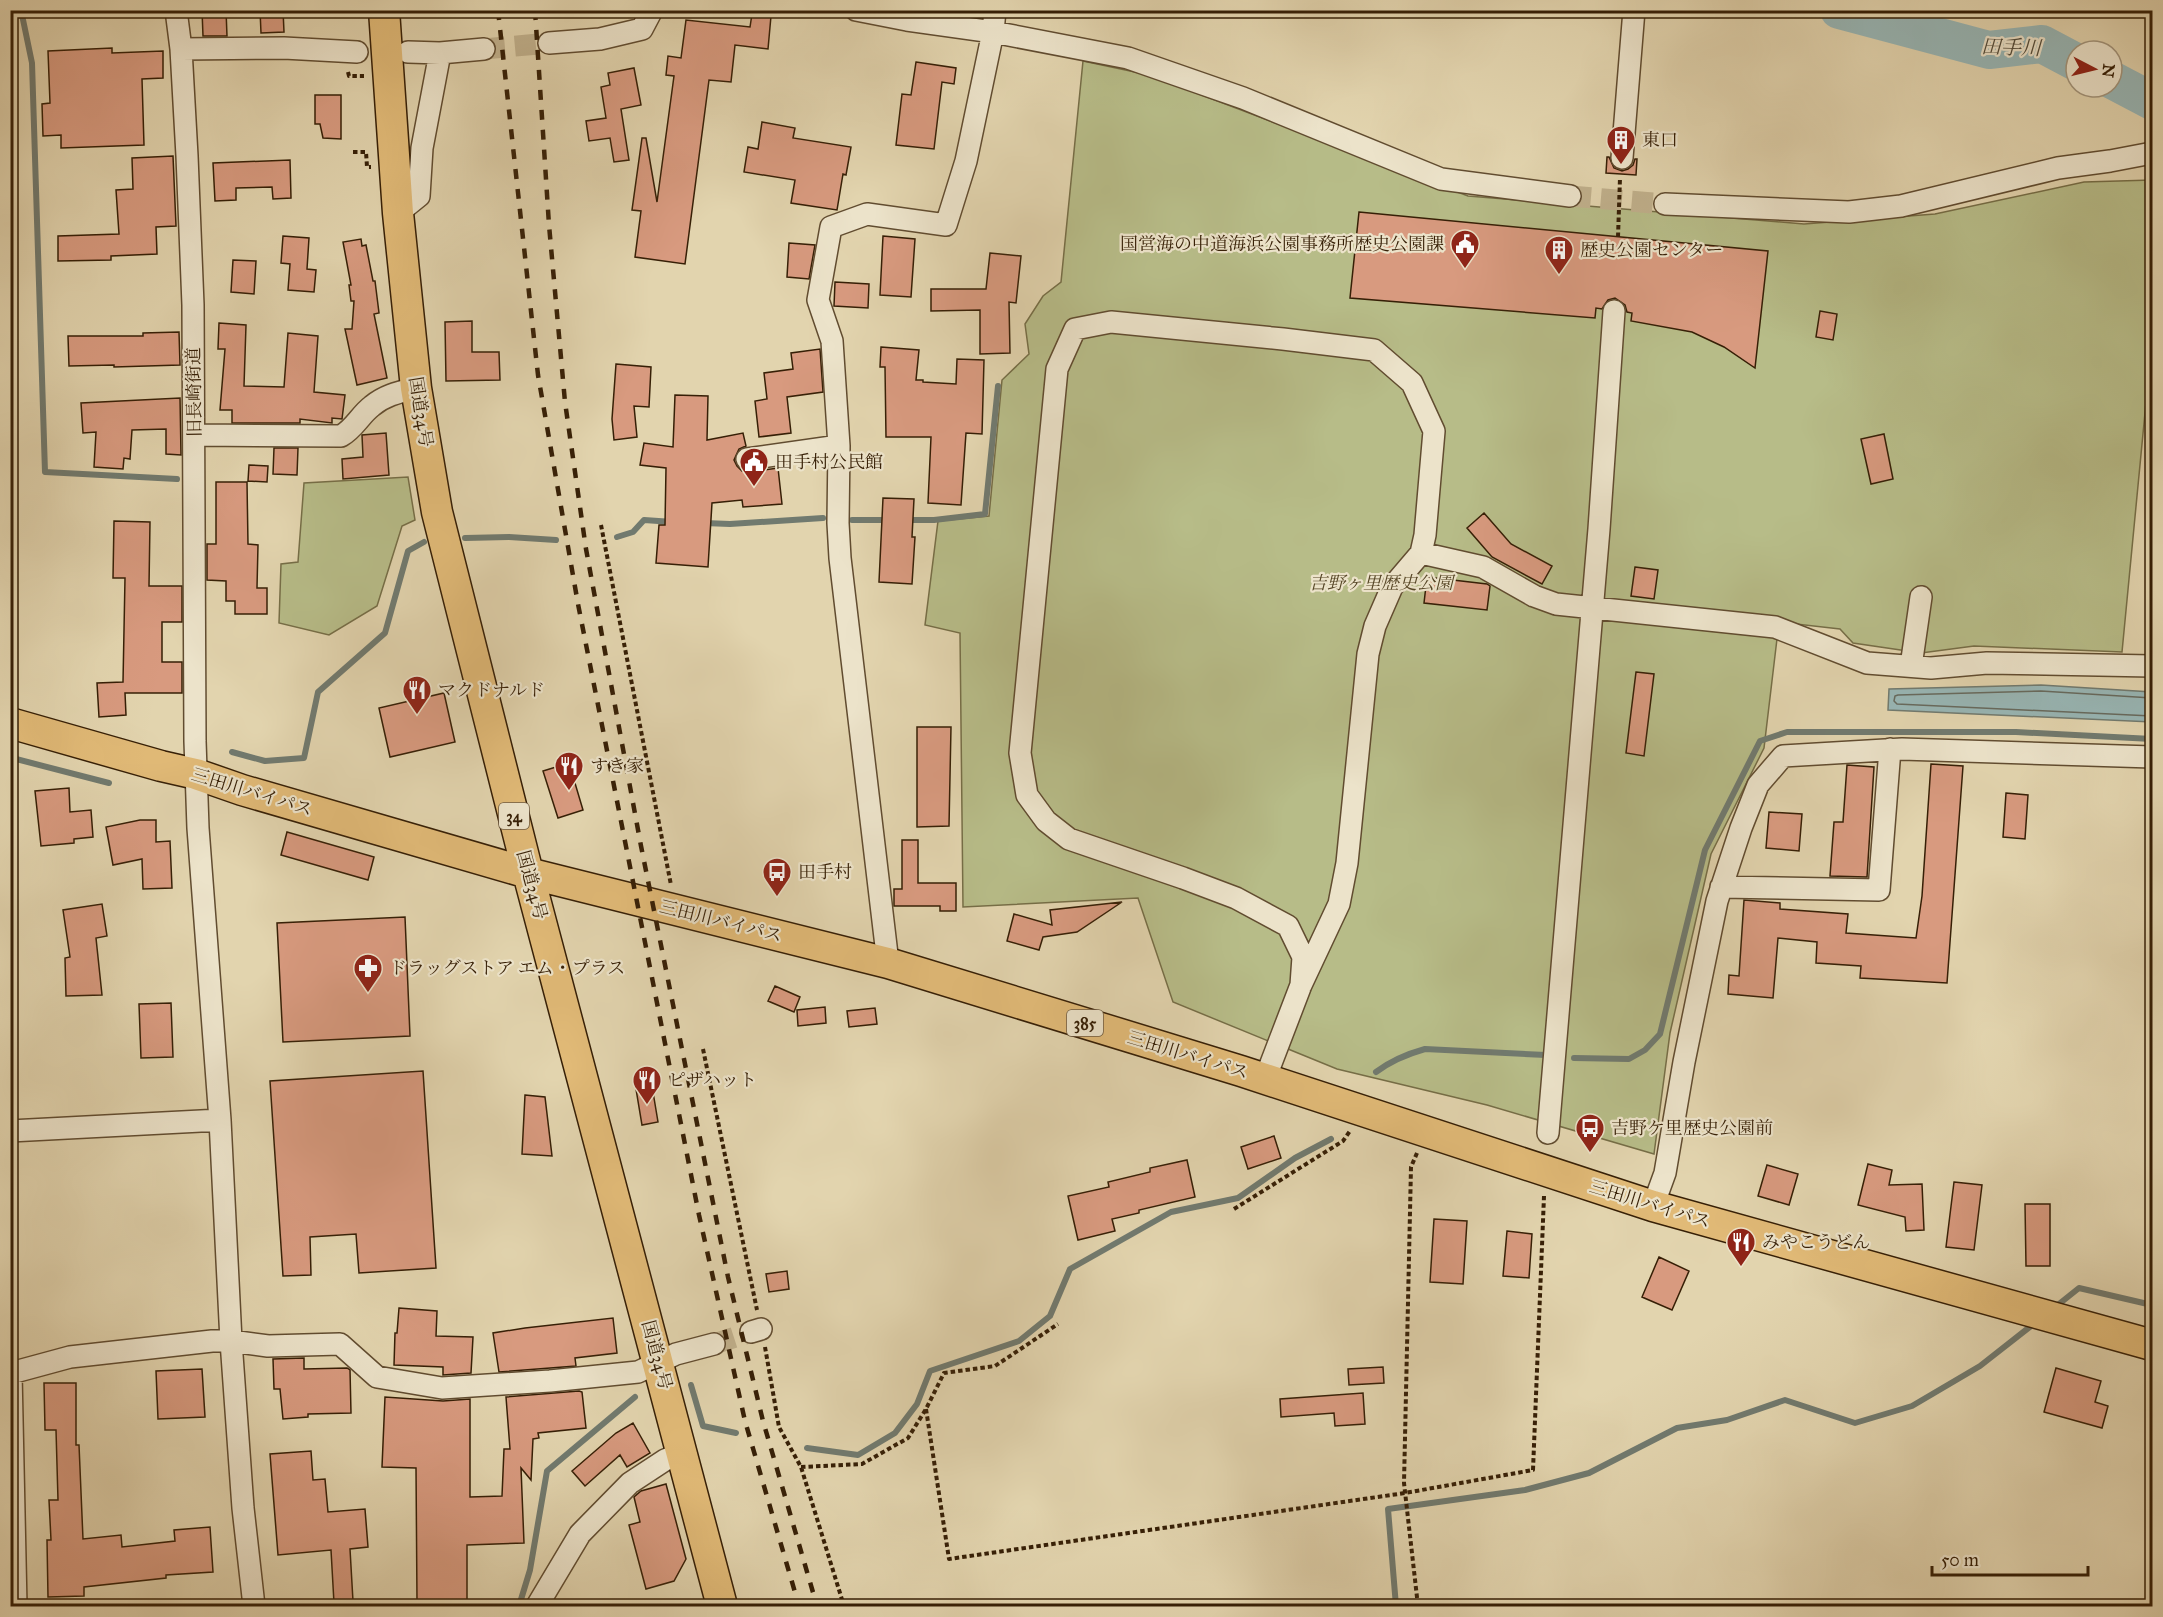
<svg xmlns="http://www.w3.org/2000/svg" width="2163" height="1617" viewBox="0 0 2163 1617" font-family="'IM FELL Great Primer','Noto Serif JP',serif">
	<style>
		.green { fill: #b7bc88; stroke: #766e47; stroke-width: 1.5 }
		.water { fill: #98b6b5; stroke: #717a6f; stroke-width: 1.5 }
		.lines { fill: none; stroke-linecap: round; stroke-linejoin: round }
		.shore { stroke: #676a5e; stroke-width: 1.5 }
		.stream { stroke: #717a6f; stroke-width: 6 }
		.river { stroke: #98b6b5; stroke-width: 38 }
		.building { fill: #d89a7f; stroke: #361f06; stroke-width: 1.5 }
		.minor-tunnel { stroke: #c0b08c; stroke-width: 21; stroke-dasharray: 21 10; stroke-linecap: butt }
		.minor-casing { stroke: #614c30; stroke-width: 24 }
		.highway-casing { stroke: #361f06; stroke-width: 33 }
		.path { stroke: #361f06; stroke-width: 4; stroke-dasharray: 4.5 3; stroke-linecap: butt }
		.minor { stroke: #ece3ca; stroke-width: 21 }
		.highway { stroke: #e1ba77; stroke-width: 30 }
		.rail { stroke: #361f06; stroke-width: 4.5; stroke-dasharray: 10 10; stroke-linecap: butt }
		.labels { text-anchor: middle; stroke-width: 4.5; stroke-linejoin: round; paint-order: stroke }
		.shield { fill: #ece3ca; stroke: #6d5a41; stroke-width: 1.5 }
		.shield-label { font-size: 16px; font-weight: bold; fill: #361f06 }
		.poi-label { font-size: 18px; fill: #361f06; stroke: #ece3ca; text-anchor: start }
		.street-label { font-size: 18px; fill: #361f06; stroke: #ece3ca }
		.park-label { font-size: 18px; font-style: italic; fill: #564626; stroke: #ece3ca }
		.water-label { font-size: 20px; font-style: italic; fill: #534c3b; stroke: #ece3ca }
	</style>
	<rect width="100%" height="100%" fill="#e2d4ae"/>
	<filter id="stains"><feTurbulence type="fractalNoise" baseFrequency=".00333" numOctaves="4"/><feColorMatrix values="0 0 0 0 .2 0 0 0 0 .09 0 0 0 0 .02 0 0 0 .5 -.17"/></filter>
	<radialGradient id="worn" r=".72"><stop offset=".6" stop-color="#630" stop-opacity="0"/><stop offset="1" stop-color="#630" stop-opacity=".3"/></radialGradient>
	<path class="green" d="M1083,61L1149,75L1468,196L1804,224L1935,214L2084,182L2152,180V340L2122,652L1974,646L1921,653L1853,643L1840,629L1779,622L1764,748L1711,854L1670,1033L1654,1154L1487,1105L1337,1069L1173,1002L1138,898L963,907L960,633L925,625L938,521L989,516L1002,380L1029,354L1025,324L1043,296L1061,282Z
		M408,477L415,520L402,526L377,606L329,635L279,623L281,564L298,562L304,483Z"/>
	<path class="water" d="M2041,685L2152,692V722L1888,710L1889,689Z"/>
	<g class="lines">
		<path class="shore" d="M2152,698L2041,691L1898,695L1895,696L1894,701L1897,704L2152,716"/>
		<path class="stream" d="M21,10L32,63L45,472L177,479
			M852,520H889
			M905,520H934L985,514L998,386
			M704,523L730,524L823,518
			M617,537L633,532L644,520L673,522
			M465,538L509,537L556,540
			M232,752L265,761L304,758L318,692L385,633L408,551L424,542
			M16,759L109,783
			M1574,1058L1629,1059L1645,1050L1660,1034L1705,850L1760,741L1787,732H2016L2152,739
			M1376,1072C1392,1060 1407,1054 1425,1049L1546,1055
			M2054,1308L2079,1288L2152,1305
			M691,1385L703,1426L736,1433
			M807,1448L858,1455L895,1433L917,1404L930,1371L1019,1341L1050,1316L1070,1269L1171,1212L1238,1198L1295,1158L1331,1139
			M519,1606L530,1570L547,1471L635,1397
			M1396,1606L1388,1509L1525,1490L1589,1473L1677,1428L1727,1420L1785,1400L1855,1423L1912,1406L1980,1366L2036,1322"/>
		<path class="river" d="M1839,10L1989,50L2042,44L2076,62
			M2112,80L2152,101"/>
	</g>
	<path class="building" d="M202,10H226L227,36H203Z
		M260,10H283L284,32L261,33Z
		M752,14L771,16L768,49L735,45L731,82L709,80L685,264L635,257L641,211L632,210L642,138H646L657,202L674,76L666,75L668,56L681,58L686,20L750,27Z
		M112,48V53L163,51V78L142,79L144,145L61,148V135L43,136L42,104L50,103L48,51Z
		M916,62L956,68L954,84L942,82L934,149L896,145L902,94L911,95Z
		M634,68L641,105L621,109L629,160L614,162L610,138L589,141L586,121L606,118L601,87L610,85L608,73Z
		M315,95H341V139L323,138L320,124H315Z
		M762,122L795,128L793,138L851,147L846,175L843,174L837,210L791,203L795,180L744,172L748,147L758,149Z
		M173,156L176,226L156,227L157,254L111,256V260L58,261V236L119,234L116,190L133,189L132,158Z
		M1607,157H1609L1614,168L1622,171L1628,169L1633,165L1635,159H1637L1636,175L1606,173Z
		M290,160L291,198L273,199L272,187L236,188V200L215,201L213,163Z
		M1359,212L1768,251L1755,368L1724,347L1692,332L1631,321L1632,313L1627,312L1625,305L1615,298L1608,300L1602,309L1596,308L1595,318L1350,298Z
		M283,236L309,238L307,269L316,270L314,292L288,290L290,264L281,263Z
		M883,236L915,239L911,297L880,295Z
		M361,239L362,246L366,245L373,281H375L379,313L374,314L387,378L357,385L345,329H352L354,301H351L349,285H351L343,242Z
		M789,243L815,245L809,279L787,277Z
		M990,253L1021,256L1016,303L1009,302L1010,353L980,354V310L931,311V289H986Z
		M233,260L256,261L254,294L231,292Z
		M835,282L869,284L868,308L834,306Z
		M1820,311L1837,314L1833,340L1816,337Z
		M472,321V352H499L500,380L446,381L445,322Z
		M219,323L246,325L244,386L284,387L288,333L318,336L314,392L345,395L342,419L332,418V423L300,419V423H232V410H220L225,349H218Z
		M179,332L180,365L114,367V365L69,366L68,336H143V333Z
		M881,347L919,350L916,380H923V382L956,384L957,359L984,360L982,434L966,433L961,505L928,503L931,437H886L885,367H880Z
		M820,349L823,392L787,397L791,433L759,437L755,401L767,399L764,373L793,369L791,353Z
		M616,364L651,367L649,407L634,406L637,437L614,440L612,419Z
		M675,395L708,396L707,440L743,433L746,446L739,449L734,460L737,466L742,471L749,472L778,468L782,504L743,507L742,500L712,503L708,567L656,563L659,525H665L666,468L640,465L644,443L673,447Z
		M180,398L181,455L166,454V429L132,430L130,459L124,458L123,469L94,467L96,432L83,433L81,403Z
		M386,433L389,475L343,479L342,459L363,457L362,435Z
		M1884,434L1893,479L1871,484L1861,439Z
		M274,448H298L297,475L273,474Z
		M249,465L268,466L267,482L248,481Z
		M216,482H247L248,544L258,545L257,588H267V614H235V601H226V581L207,580V544H216Z
		M883,498L914,499L912,537H915L912,584L879,582Z
		M1484,513L1511,544L1552,566L1542,584L1492,557L1467,528Z
		M114,521L150,522L149,586H182V622H162V662H182V693H125L126,715L99,717L97,683L123,682L125,578H113Z
		M1635,567L1658,570L1654,599L1631,596Z
		M1427,577L1487,584L1490,586L1487,610L1424,603Z
		M1636,672L1654,674L1644,756L1626,753Z
		M444,693L455,742L390,757L379,708Z
		M917,727H951L949,826L917,827Z
		M569,763L583,810L558,818L543,771Z
		M1931,764L1963,766L1947,983L1860,978L1861,966L1816,963L1817,942L1778,938L1773,998L1728,994L1729,975L1739,976L1744,900L1780,903V909L1848,914L1846,933L1916,938L1922,896Z
		M1847,765L1874,767L1867,877L1830,876L1834,822H1843Z
		M69,788L70,812L91,810L93,837L74,839V843L41,846L35,791Z
		M2006,793L2028,795L2025,839L2003,837Z
		M1769,812L1802,814L1799,851L1766,848Z
		M140,820H156V842L170,841L172,888L143,889L142,859L113,865L106,827Z
		M287,832L374,857L368,880L281,855Z
		M902,840H918V883H956V911H940V906H894V889H902Z
		M1122,902L1077,932L1043,937L1039,950L1007,941L1014,914L1052,925L1050,910Z
		M102,904L107,936L96,938L102,995L66,996L65,958L70,957L63,910Z
		M405,917L410,1036L283,1042L277,923Z
		M775,986L800,997L794,1012L768,1001Z
		M171,1003L173,1057L141,1058L139,1004Z
		M825,1007L826,1023L798,1026L797,1010Z
		M875,1008L877,1024L849,1027L847,1011Z
		M423,1071L436,1268L359,1273L356,1234L310,1237L311,1275L283,1276L270,1081Z
		M652,1086L658,1122L642,1125L636,1089Z
		M525,1095L545,1097L552,1156L522,1154Z
		M1274,1136L1281,1158L1248,1169L1241,1147Z
		M1187,1160L1195,1197L1139,1210V1213L1112,1219L1115,1231L1078,1240L1068,1196L1109,1187L1108,1182L1150,1172V1168Z
		M1868,1164L1892,1170L1889,1185L1922,1184L1924,1230L1906,1231L1905,1217L1858,1205Z
		M1767,1165L1798,1174L1789,1205L1758,1196Z
		M1954,1182L1982,1185L1974,1250L1946,1247Z
		M2025,1204H2050V1266H2026Z
		M1434,1219L1467,1221L1463,1284L1430,1282Z
		M1507,1231L1532,1234L1529,1278L1503,1276Z
		M1659,1257L1689,1271L1672,1310L1642,1297Z
		M787,1271L789,1289L769,1292L766,1274Z
		M399,1308L437,1311L436,1336L473,1337L471,1373L443,1375V1367L394,1365L395,1333H397Z
		M613,1318L617,1353L575,1358L576,1366L499,1372L493,1333L525,1328Z
		M304,1358V1369L347,1368L350,1370L351,1413L308,1414V1417L283,1419L280,1389H274L273,1359Z
		M1383,1367L1384,1383L1349,1385L1348,1369Z
		M2056,1368L2101,1381L2095,1402L2108,1406L2102,1428L2044,1412Z
		M202,1369L205,1417L158,1419L156,1371Z
		M44,1383H76V1445H79L83,1539L121,1535L122,1547L175,1541L174,1530L210,1527L213,1572L166,1575V1578L84,1587V1596L48,1597L47,1540H51L49,1500H58L56,1430H45Z
		M579,1391L582,1392L586,1428L538,1433L539,1438L533,1439L531,1480L521,1468L524,1543L467,1545V1601H417L416,1468L382,1467L385,1397L443,1401L470,1399V1497L502,1496L504,1449H510L506,1397Z
		M1363,1393L1365,1424L1335,1426L1334,1413L1281,1417L1280,1399Z
		M633,1423L650,1453L627,1467L620,1455L585,1486L572,1471L616,1433Z
		M311,1451L313,1480L325,1479L328,1512L365,1509L368,1547L350,1549L353,1601L334,1603L331,1550L278,1555L270,1454Z
		M666,1484L686,1559L674,1581L646,1589L629,1525L640,1522L634,1497L641,1491Z"/>
	<g class="lines">
		<path class="minor-tunnel" d="M484,49L549,43
			M1570,196L1665,204
			M714,1344L751,1332"/>
		<g class="minor-casing">
			<path id="minor" d="M176,10L181,49L187,156L193,305L195,741L198,828L220,1120L231,1341L243,1508L254,1606
				M856,10L907,20L993,32L1128,58L1243,98L1441,179L1570,196
				M549,43L600,39L642,29L652,10
				M181,49L284,48L357,52
				M408,52L440,53L484,49
				M1622,158L1634,10
				M1665,204L1849,212L1901,206L2058,168L2110,161L2152,153
				M398,213L419,196L422,148L440,53
				M195,435L341,436C355,428 360,415 372,406C385,395 400,392 416,388
				M747,459L839,446
				M1421,553L1483,567L1534,596L1556,604L1775,627L1867,663L1931,668L1987,663L2152,666
				M1911,666L1921,597
				M1721,887L1879,890L1890,749
				M888,963L840,558L838,523L839,446L832,341L818,300L831,227L867,214L946,225L966,161L993,32L995,10
				M1265,1079L1301,985L1339,904L1347,863L1368,654L1375,626L1392,587L1421,553L1425,535L1434,431L1412,383L1374,350L1283,339L1111,322L1075,329L1057,369L1020,753L1027,795L1046,821L1069,839L1183,878L1236,898L1288,926L1303,957L1301,985
				M10,1131L220,1120
				M1548,1133L1599,529L1614,311
				M1653,1206L1665,1173L1684,1062L1717,901L1741,828L1758,785L1783,756L1902,749L2152,757
				M751,1332L761,1329
				M16,1606L11,1373L70,1357L212,1341H231L268,1346L340,1344L377,1377L442,1388L550,1381L638,1372L676,1354L714,1344
				M537,1606L580,1534L630,1483L665,1460L682,1453"/>
		</g>
		<g class="highway-casing">
			<path id="highway" d="M384,10L398,213L416,388L437,512L528,873L722,1606
				M10,723L161,766L196,774L242,790L528,873L888,963L1241,1071L1653,1206L2152,1345"/>
		</g>
		<path class="path" d="M348,72L349,76H364
			M353,152H366L367,167H371
			M1618,237L1620,178
			M601,525L671,885
			M703,1049L757,1310
			M1417,1153L1411,1167L1404,1483L1418,1606
			M1234,1209L1343,1141L1350,1131
			M765,1347L779,1427L801,1467L844,1606
			M926,1409L949,1559L1405,1493L1533,1470L1544,1196
			M801,1467L862,1464L908,1438L926,1409L944,1373L995,1366L1058,1324"/>
		<use href="#minor" class="minor"/>
		<use href="#highway" class="highway"/>
		<path class="rail" d="M498,10L538,375L578,604L699,1215L745,1421L799,1606
			M535,10L549,225L565,402L586,549L641,846L728,1277L763,1421L817,1606"/>
	</g>
	<defs>
		<g id="building-pin" transform="scale(1.5)"><path d="M0 17L-7.5 6A9.5 9.5 0 1 1 7.5 6Z" fill="#8f2418" stroke="#ece3ca"/><path d="M-4-6H4V6H1V3H-1V6H-4ZM-2.5-4.3h1.7v1.8h-1.7ZM.8-4.3h1.7v1.8H.8ZM-2.5-1h1.7V.8h-1.7ZM.8-1h1.7V.8H.8Z" fill="#fff"/></g>
		<g id="civic-pin" transform="scale(1.5)"><path d="M0 17L-7.5 6A9.5 9.5 0 1 1 7.5 6Z" fill="#8f2418" stroke="#ece3ca"/><path d="M-.6-6.5H3V-4.5H.6V-3L4-1V1h2V6H-6V1h2V-1L-.6-3ZM-1.2 2.5V6h2.4V2.5Z" fill="#fff"/></g>
		<g id="restaurant-pin" transform="scale(1.5)"><path d="M0 17L-7.5 6A9.5 9.5 0 1 1 7.5 6Z" fill="#8f2418" stroke="#ece3ca"/><path d="M-5-6h1v4h1v-4h1v4h1v-4h1v5L-1.5 .5V6h-2V.5L-5-1ZM5-6V6H3V1.5H1.5Q1.5-4 5-6Z" fill="#fff"/></g>
		<g id="bus-pin" transform="scale(1.5)"><path d="M0 17L-7.5 6A9.5 9.5 0 1 1 7.5 6Z" fill="#8f2418" stroke="#ece3ca"/><path d="M-5-6H5V4H4V6H2V4H-2V6H-4V4H-5ZM-3.5-4V0h7V-4ZM-3.5 1.2v1.5H-2V1.2ZM2 1.2v1.5H3.5V1.2Z" fill="#fff"/></g>
		<g id="pharmacy-pin" transform="scale(1.5)"><path d="M0 17L-7.5 6A9.5 9.5 0 1 1 7.5 6Z" fill="#8f2418" stroke="#ece3ca"/><path d="M-2-6h4v4h4v4h-4v4h-4v-4h-4v-4h4Z" fill="#fff"/></g>
	</defs>
	<g fill-rule="evenodd">
		<use href="#building-pin" x="1621" y="140"/>
		<use href="#civic-pin" x="1465" y="244"/>
		<use href="#building-pin" x="1559" y="250"/>
		<use href="#civic-pin" x="754" y="462"/>
		<use href="#restaurant-pin" x="417" y="690"/>
		<use href="#restaurant-pin" x="569" y="766"/>
		<use href="#bus-pin" x="777" y="872"/>
		<use href="#pharmacy-pin" x="368" y="968"/>
		<use href="#restaurant-pin" x="647" y="1080"/>
		<use href="#bus-pin" x="1590" y="1128"/>
		<use href="#restaurant-pin" x="1741" y="1242"/>
	</g>
	<g class="labels">
		<g class="shield">
			<rect x="499" y="803" width="30" height="26" rx="4.5"/>
			<rect x="1067" y="1010" width="36" height="26" rx="4.5"/>
		</g>
		<g class="shield-label">
			<text x="514" y="822">34</text>
			<text x="1085" y="1029">385</text>
		</g>
		<g class="poi-label">
			<text x="1642" y="146">東口</text>
			<text x="1444" y="250" text-anchor="end">国営海の中道海浜公園事務所歴史公園課</text>
			<text x="1580" y="256">歴史公園センター</text>
			<text x="775" y="468">田手村公民館</text>
			<text x="438" y="696">マクドナルド</text>
			<text x="590" y="772">すき家</text>
			<text x="798" y="878">田手村</text>
			<text x="389" y="974">ドラッグストア エム・プラス</text>
			<text x="668" y="1086">ピザハット</text>
			<text x="1611" y="1134">吉野ケ里歴史公園前</text>
			<text x="1762" y="1248">みやこうどん</text>
		</g>
		<g class="street-label">
			<text transform="translate(194 392) rotate(-91)" y="6">旧長崎街道</text>
			<text transform="translate(421 412) rotate(81)" y="6">国道34号</text>
			<text transform="translate(252 792) rotate(17)" y="6">三田川バイパス</text>
			<text transform="translate(532 885) rotate(75)" y="6">国道34号</text>
			<text transform="translate(721 921) rotate(14)" y="6">三田川バイパス</text>
			<text transform="translate(1188 1055) rotate(17)" y="6">三田川バイパス</text>
			<text transform="translate(1650 1204) rotate(17)" y="6">三田川バイパス</text>
			<text transform="translate(657 1355) rotate(75)" y="6">国道34号</text>
		</g>
		<g class="park-label">
			<text x="1381" y="589">吉野ヶ里歴史公園</text>
		</g>
		<g class="water-label">
			<text transform="translate(2011 47) rotate(2)" y="7">田手川</text>
		</g>
	</g>
	<rect width="2163" height="1617" fill="none" stroke="#e2d4ae" stroke-width="36"/>
	<rect x="12" y="12" width="2139" height="1593" fill="none" stroke="#361f06" stroke-width="3"/>
	<rect x="18" y="18" width="2127" height="1581" fill="none" stroke="#361f06" stroke-width="1.5"/>
	<g transform="translate(2094 69) rotate(97)"><circle r="28" fill="#ece3ca" stroke="#a3957c" stroke-width="1.5"/>
	<path d="M0-4.5L10 22L0 15L-10 22Z" fill="#8f2418"/>
	<text y="-9" font-size="16" font-weight="bold" text-anchor="middle" fill="#361f06">N</text>
	</g>
	<path d="M1932 1566v9h156v-9" fill="none" stroke="#361f06" stroke-width="3"/>
	<text x="1941" y="1566" font-size="18" fill="#361f06" stroke="#ece3ca" stroke-width="4.5" paint-order="stroke">50 m</text>
	<rect width="100%" height="100%" filter="url(#stains)"/>
	<rect width="100%" height="100%" fill="url(#worn)"/>
</svg>
